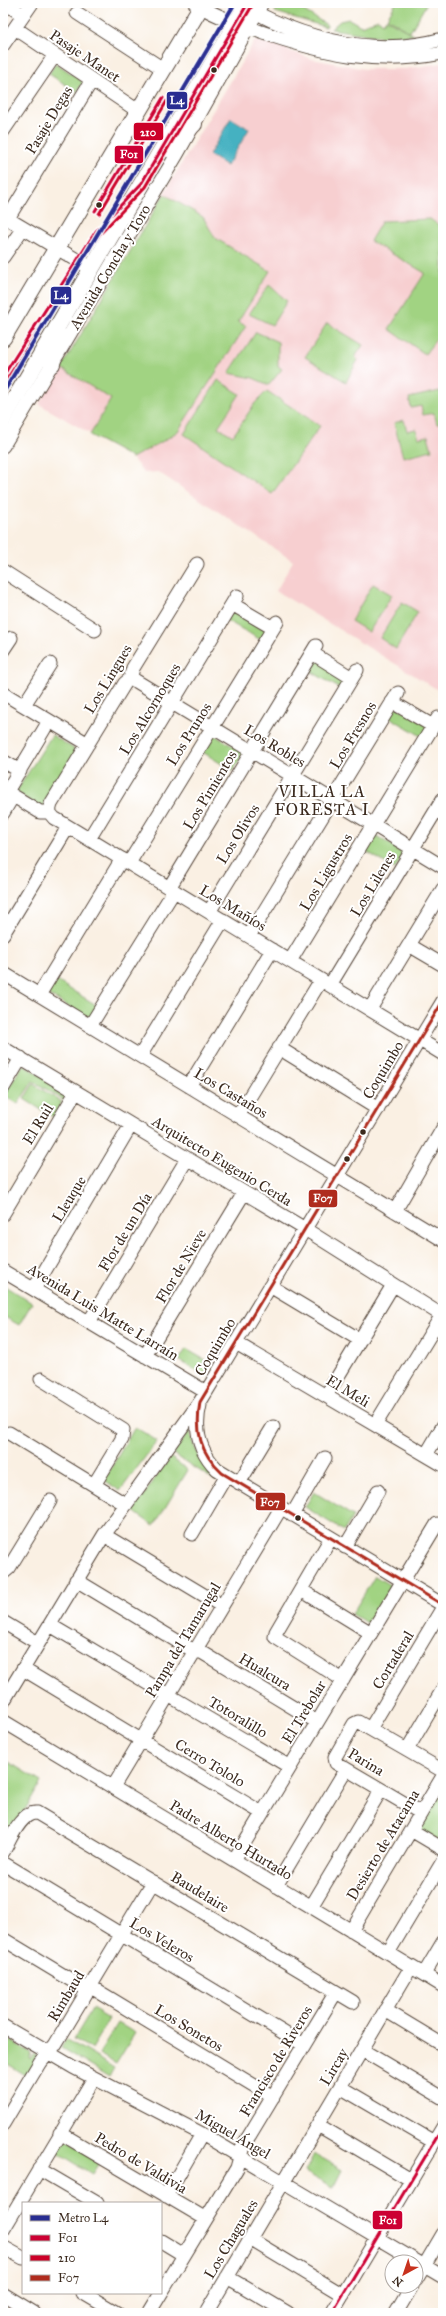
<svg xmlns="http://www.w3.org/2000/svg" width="446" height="2316" viewBox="0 0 446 2316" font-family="'IM FELL Great Primer',serif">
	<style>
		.built { fill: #f7cfd0 }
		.green { fill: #a1d382; stroke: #6e7e50 }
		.water { fill: #44b1c1; stroke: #406e70 }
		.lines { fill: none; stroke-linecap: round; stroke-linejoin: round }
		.minor-casing { stroke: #58483c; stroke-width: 15 }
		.major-casing { stroke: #58483c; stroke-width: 18 }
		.minor { stroke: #fff; stroke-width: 13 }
		.major { stroke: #fff; stroke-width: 16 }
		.bus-1-casing { stroke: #fff; stroke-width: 6 }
		.bus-2-casing { stroke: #fff; stroke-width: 6 }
		.bus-3-casing { stroke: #fff; stroke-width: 6 }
		.bus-1 { stroke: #c03; stroke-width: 3 }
		.bus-2 { stroke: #cc0028; stroke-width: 3 }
		.bus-3 { stroke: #af2b1e; stroke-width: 3 }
		.metro-1-casing { stroke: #fff; stroke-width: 7 }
		.metro-1 { stroke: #292d91; stroke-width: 4 }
		.bus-dot { fill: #3b2a1e; stroke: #fff; stroke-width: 1.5 }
		.labels { text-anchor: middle; stroke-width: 4; stroke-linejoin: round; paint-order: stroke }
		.street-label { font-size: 15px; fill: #3b2a1e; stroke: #fff }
		.neighbourhood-label { font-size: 16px; letter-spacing: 1px; fill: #3b2a1e; stroke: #fff }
		.line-badge { stroke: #fff; stroke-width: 1.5 }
		.badge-label { font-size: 11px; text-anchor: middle; font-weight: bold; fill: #fff }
	</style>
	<rect width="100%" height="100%" fill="#fff"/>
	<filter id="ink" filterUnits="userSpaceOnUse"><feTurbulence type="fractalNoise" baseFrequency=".025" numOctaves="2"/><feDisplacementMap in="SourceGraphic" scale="8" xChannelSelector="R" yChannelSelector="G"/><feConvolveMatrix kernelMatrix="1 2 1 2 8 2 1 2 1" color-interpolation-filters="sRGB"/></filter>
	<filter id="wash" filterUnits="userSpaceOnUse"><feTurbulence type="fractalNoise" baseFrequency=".012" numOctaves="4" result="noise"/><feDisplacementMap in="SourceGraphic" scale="16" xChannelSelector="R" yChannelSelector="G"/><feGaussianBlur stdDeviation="0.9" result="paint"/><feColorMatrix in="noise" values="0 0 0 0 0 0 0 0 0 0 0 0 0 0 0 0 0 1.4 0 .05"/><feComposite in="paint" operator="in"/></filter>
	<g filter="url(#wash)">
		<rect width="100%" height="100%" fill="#faf0e3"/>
		<path class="built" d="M255,40L287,48L288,50L312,59L365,69H405L443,63V693L276,591L293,561L158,472L144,473L132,458L39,404Z"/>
		<path class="green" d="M277,3H284L285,7L291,6V3H304L301,9L327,25L326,27L275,12Z
			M396,3H427L410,32L387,18Z
			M349,19L361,26L378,19L383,23L386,19L414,35L384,37L331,29L340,21Z
			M56,63L83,82L77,92L49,74Z
			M164,194L203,217L215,238L270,271L238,322L246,326L178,431L165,440L132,458L90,435L111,399L61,368Z
			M430,219L443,228V330L425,354L389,329L425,273L370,241L382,221Z
			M269,285L287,301L272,325L249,314Z
			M327,323L363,345L355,357L358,360L346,382L305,357Z
			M256,332L278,342V366L282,369L269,385L253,378L229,373Z
			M218,380L240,394L218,427L233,436L255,403L267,391L320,426L272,494L184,434Z
			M440,391L443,402V422L437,424L434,413L423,415L421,406L411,408L409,398Z
			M404,420L407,431L416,429L419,438L428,436L432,450L403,457L394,423Z
			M373,584L392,595L369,632L351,621Z
			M402,602L418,612L396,649L380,638Z
			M233,609L267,629L261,640L226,620Z
			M314,658L348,679L342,690L307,669Z
			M395,706L430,726L423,737L389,717Z
			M211,733L244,753L233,771L201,751Z
			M52,735L79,752L43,810L16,792Z
			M373,834L405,853L395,869L364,850Z
			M55,980L98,1006L90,1019L47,994Z
			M23,1065L69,1093L65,1101L33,1081L18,1104L4,1095Z
			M33,1084L62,1102L53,1117L24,1099Z
			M3,1285L32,1303L19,1325L3,1316Z
			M186,1349L212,1364L207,1372L201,1374L179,1360Z
			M135,1427L157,1441L120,1491L104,1480Z
			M190,1429C191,1449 204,1463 219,1475L216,1481L173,1454Z
			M170,1457L188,1470L154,1526L133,1511Z
			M314,1492L353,1516L344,1531L305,1507Z
			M375,1576L393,1587L370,1625L352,1614Z
			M7,1761L41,1782C30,1804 16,1822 3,1844V1768Z
			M443,1786V1844L417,1829Z
			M92,2009L109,2019L91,2049L74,2039Z
			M118,2023L135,2033L116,2064L99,2054Z
			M3,2036L31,2053L29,2058L30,2059L34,2054L38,2057L27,2076L3,2061Z
			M66,2039L114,2068L109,2077L61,2048Z
			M62,2137L100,2161L92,2174L54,2150Z
			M314,2154L342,2170L333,2188L305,2172Z"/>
		<path class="water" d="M231,118L249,129L227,166L209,155Z"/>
	</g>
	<g filter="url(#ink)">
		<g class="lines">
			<g class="minor-casing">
				<path id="minor" d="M5,3L23,15
					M195,3C214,16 240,24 261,32C322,53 379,66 443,53
					M238,3C249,8 260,15 271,20C325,44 385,55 443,39
					M77,13L163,69
					M15,28L138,111
					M3,45L32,3
					M3,131L55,55
					M3,216L92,269
					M8,218L92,80
					M3,257L23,228
					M3,446L176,156L262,3
					M3,571L95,630
					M232,604L273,628
					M3,650L11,638
					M312,653L352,678
					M130,679L136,681L443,867
					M3,693L88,744
					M392,702L433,726
					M24,705L50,664
					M3,761L20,771
					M7,792L40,812H49
					M3,798L49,721
					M49,812L54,818L443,1054
					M49,812L51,804L125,683L130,679L133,668L197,564
					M3,813L13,796
					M89,839L237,596
					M129,863L277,622
					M169,888L316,646
					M209,912L357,670
					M3,934L68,827
					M249,936L398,693
					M409,945L443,965
					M290,961L438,718
					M3,973L443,1240
					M330,985L443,799
					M39,995L122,859
					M370,1009L443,889
					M90,1026L174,891
					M3,1048L305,1229L443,1316
					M279,1048L378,1109
					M140,1056L223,920
					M189,1086L272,950
					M3,1088L21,1058
					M238,1116L321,980
					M395,1211L443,1128
					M3,1214L76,1092
					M3,1271L206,1392
					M270,1286L360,1340
					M34,1289L131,1125
					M89,1322L187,1159
					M236,1343L443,1465
					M145,1356L244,1193
					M41,1379L123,1430L122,1439L94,1485
					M326,1396L393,1285
					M200,1405C194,1429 199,1451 217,1469L443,1605
					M375,1425L442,1315
					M9,1433L125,1504
					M426,1455L443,1426
					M239,1483L273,1427
					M292,1515L325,1458
					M192,1534L226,1476
					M104,1535L222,1606
					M331,1538L276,1632L275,1637L343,1680
					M345,1547L378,1491
					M3,1573L9,1568L50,1501
					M76,1580L187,1647L203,1653L317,1722
					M301,1590L371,1633
					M3,1622L38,1643
					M50,1625L290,1767
					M23,1669L262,1813
					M3,1702L104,1535L200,1402L443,1001
					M3,1721L443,1986
					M370,1729L443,1607
					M407,1750L443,1689
					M113,1787L281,1508
					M421,1813L336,1763L335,1757L354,1724L358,1722L443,1771
					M411,1830L443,1849
					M3,1852C10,1840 21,1811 37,1813L353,2002
					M234,1860L437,1524
					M3,1863L304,2045
					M276,1886L346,1769
					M311,1907L381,1790
					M351,1931L443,1776
					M3,1939L81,1986L96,1990L273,2097
					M388,1953L443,1861
					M424,1974L443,1942
					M385,2010L443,2045
					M3,2026L73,2067L202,2134L443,2277
					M362,2050L443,2098
					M340,2087L434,2142
					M3,2124L40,2062L55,2045L153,1882
					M318,2125L411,2180
					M60,2133L206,2219
					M39,2169L97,2203
					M166,2196L202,2134
					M3,2230L94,2078
					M250,2239L343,2295
					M161,2241L184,2255
					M3,2247L23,2258
					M227,2277L288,2313
					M416,2280L443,2234
					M83,2293L117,2313
					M3,2294L34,2313
					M149,2313L237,2168L243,2146L336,1992
					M206,2313L411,1967
					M332,2313L443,2127
					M396,2313L412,2286"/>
			</g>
			<g class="major-casing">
				<path id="major" d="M168,149L194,124
					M3,338L203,3
					M52,364L58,334
					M3,419L248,3"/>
			</g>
			<use href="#minor" class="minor"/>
			<use href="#major" class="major"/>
			<g class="bus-1-casing">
				<path id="bus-1" d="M95,211L163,98
					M3,376L96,231L141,184L248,3
					M332,2313L443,2127"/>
			</g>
			<g class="bus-2-casing">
				<path id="bus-2" d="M99,214L167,101
					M7,379L100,234L145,187L252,6"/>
			</g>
			<g class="bus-3-casing">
				<path id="bus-3" d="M443,1001L200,1402C195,1431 200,1453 222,1473L443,1605"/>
			</g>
			<use href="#bus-1" class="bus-1"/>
			<use href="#bus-2" class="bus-2"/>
			<use href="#bus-3" class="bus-3"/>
			<g class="metro-1-casing">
				<path id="metro-1" d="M3,393L235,3"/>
			</g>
			<use href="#metro-1" class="metro-1"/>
		</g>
	</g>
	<g class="bus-dot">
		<circle cx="214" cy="70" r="3.5"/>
		<circle cx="99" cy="205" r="3.5"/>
		<circle cx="363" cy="1132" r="3.5"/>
		<circle cx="347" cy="1159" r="3.5"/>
		<circle cx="298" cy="1518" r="3.5"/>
	</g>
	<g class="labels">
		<g class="street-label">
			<text transform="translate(85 56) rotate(34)" y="5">Pasaje Manet</text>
			<text transform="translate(49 120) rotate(-59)" y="5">Pasaje Degas</text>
			<text transform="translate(110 267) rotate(-59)" y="5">Avenida Concha y Toro</text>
			<text transform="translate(108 679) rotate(-59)" y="5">Los Lingues</text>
			<text transform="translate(150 709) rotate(-59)" y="5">Los Alcornoques</text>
			<text transform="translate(189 734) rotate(-58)" y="5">Los Prunos</text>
			<text transform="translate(353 735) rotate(-59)" y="5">Los Fresnos</text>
			<text transform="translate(275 746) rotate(31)" y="5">Los Robles</text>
			<text transform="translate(210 790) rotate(-59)" y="5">Los Pimientos</text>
			<text transform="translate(238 834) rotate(-58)" y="5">Los Olivos</text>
			<text transform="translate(326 872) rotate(-59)" y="5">Los Ligustros</text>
			<text transform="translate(373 884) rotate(-59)" y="5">Los Lilenes</text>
			<text transform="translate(233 908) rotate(31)" y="5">Los Mañíos</text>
			<text transform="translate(383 1070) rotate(-59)" y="5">Coquimbo</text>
			<text transform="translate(231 1093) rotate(31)" y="5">Los Castaños</text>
			<text transform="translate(38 1124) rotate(-59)" y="5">El Ruil</text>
			<text transform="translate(222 1161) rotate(31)" y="5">Arquitecto Eugenio Cerda</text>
			<text transform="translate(69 1199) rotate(-59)" y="5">Lleuque</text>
			<text transform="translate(125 1232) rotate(-59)" y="5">Flor de un Día</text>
			<text transform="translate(181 1266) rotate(-59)" y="5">Flor de Nieve</text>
			<text transform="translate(103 1312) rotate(31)" y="5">Avenida Luis Matte Larraín</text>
			<text transform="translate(215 1347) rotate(-59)" y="5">Coquimbo</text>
			<text transform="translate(348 1391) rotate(31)" y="5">El Meli</text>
			<text transform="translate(183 1640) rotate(-59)" y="5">Pampa del Tamarugal</text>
			<text transform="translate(393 1660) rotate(-59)" y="5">Cortaderal</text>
			<text transform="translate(265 1672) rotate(31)" y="5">Hualcura</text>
			<text transform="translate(304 1712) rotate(-59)" y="5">El Trebolar</text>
			<text transform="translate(238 1717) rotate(31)" y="5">Totoralillo</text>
			<text transform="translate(366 1762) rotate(31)" y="5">Parina</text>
			<text transform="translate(210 1763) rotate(31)" y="5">Cerro Tololo</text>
			<text transform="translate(231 1840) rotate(31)" y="5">Padre Alberto Hurtado</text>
			<text transform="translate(383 1845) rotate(-59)" y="5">Desierto de Atacama</text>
			<text transform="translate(200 1892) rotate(31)" y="5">Baudelaire</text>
			<text transform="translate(162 1940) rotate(31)" y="5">Los Veleros</text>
			<text transform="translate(66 1996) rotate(-59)" y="5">Rimbaud</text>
			<text transform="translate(189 2028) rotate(31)" y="5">Los Sonetos</text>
			<text transform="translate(276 2061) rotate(-59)" y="5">Francisco de Riveros</text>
			<text transform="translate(334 2067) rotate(-59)" y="5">Lircay</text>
			<text transform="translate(233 2134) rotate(30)" y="5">Miguel Ángel</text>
			<text transform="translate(141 2163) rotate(31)" y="5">Pedro de Valdivia</text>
			<text transform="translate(231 2239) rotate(-59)" y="5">Los Chaguales</text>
		</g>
		<g class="neighbourhood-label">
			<text x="322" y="797">VILLA LA<tspan x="322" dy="18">FORESTA I</tspan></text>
		</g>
	</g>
	<g class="line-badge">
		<rect x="166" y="91" width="22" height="19" rx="4" fill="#292d91"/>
		<rect x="133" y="122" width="31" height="19" rx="4" fill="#cc0028"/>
		<rect x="114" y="145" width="30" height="19" rx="4" fill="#c03"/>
		<rect x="50" y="286" width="22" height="19" rx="4" fill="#292d91"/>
		<rect x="308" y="1189" width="30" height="19" rx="4" fill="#af2b1e"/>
		<rect x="255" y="1492" width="31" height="19" rx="4" fill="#af2b1e"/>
		<rect x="372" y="2210" width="31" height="20" rx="4" fill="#c03"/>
	</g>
	<g class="badge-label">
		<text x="177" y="104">L4</text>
		<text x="148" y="136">210</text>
		<text x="129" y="158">F01</text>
		<text x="61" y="299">L4</text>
		<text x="323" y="1202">F07</text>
		<text x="270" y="1506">F07</text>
		<text x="388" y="2224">F01</text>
	</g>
	<rect width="446" height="2316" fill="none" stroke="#fff" stroke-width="16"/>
	<rect x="22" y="2202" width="140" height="92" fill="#ffffff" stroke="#b1aaa5"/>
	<rect x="30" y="2215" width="20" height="6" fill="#292d91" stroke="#b1aaa5"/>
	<text x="58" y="2222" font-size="12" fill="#3b2a1e">Metro L4</text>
	<rect x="30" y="2235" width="20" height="6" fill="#cc0033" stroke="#b1aaa5"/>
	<text x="58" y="2242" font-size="12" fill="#3b2a1e">F01</text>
	<rect x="30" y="2255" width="20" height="6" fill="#cc0028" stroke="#b1aaa5"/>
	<text x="58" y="2262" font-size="12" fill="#3b2a1e">210</text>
	<rect x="30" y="2275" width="20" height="6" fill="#af2b1e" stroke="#b1aaa5"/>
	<text x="58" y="2282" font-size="12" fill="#3b2a1e">F07</text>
	<g transform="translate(404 2274) rotate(220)"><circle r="19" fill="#ffffff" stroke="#b1aaa5"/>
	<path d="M0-3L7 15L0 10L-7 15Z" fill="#c8321e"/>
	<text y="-6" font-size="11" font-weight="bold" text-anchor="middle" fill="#3b2a1e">N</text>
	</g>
</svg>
